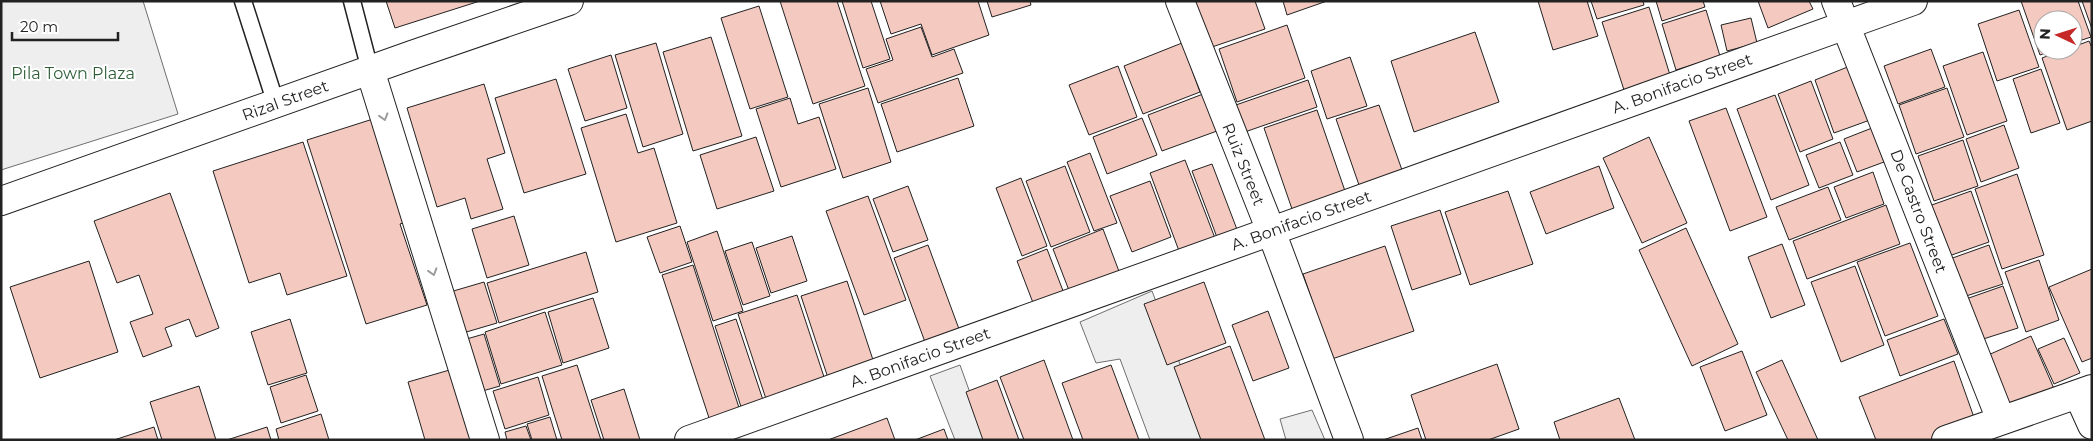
<svg xmlns="http://www.w3.org/2000/svg" width="2093" height="441" viewBox="0 0 2093 441" font-family="Montserrat,sans-serif">
	<style>
		.green { fill: #eee; stroke: #6f6f6f }
		.building { fill: #f3c9c0; stroke: #222 }
		.lines { fill: none; stroke-linecap: round; stroke-linejoin: round }
		.service-casing { stroke: #222; stroke-width: 19 }
		.minor-casing { stroke: #222; stroke-width: 30 }
		.secondary-casing { stroke: #222; stroke-width: 30 }
		.service { stroke: #fff; stroke-width: 16 }
		.minor { stroke: #fff; stroke-width: 28 }
		.secondary { stroke: #fff; stroke-width: 28 }
		.oneway { stroke: #9c9c9c }
		.labels { text-anchor: middle; stroke-width: 4; stroke-linejoin: round; paint-order: stroke }
		.park-label { font-size: 16px; fill: #2f5e38; stroke: #fff }
		.street-label { font-size: 16px; fill: #222; stroke: #fff }
	</style>
	<rect width="100%" height="100%" fill="#fff"/>
	<path class="green" d="M1,1H143L178,114L1,170Z
		M1152,291L1209,440H1150L1120,359L1096,363L1080,322Z
		M960,365L987,440H955L930,376Z
		M1312,410L1325,440H1286L1280,419Z"/>
	<path class="building" d="M386,1H480L395,28Z
		M780,1H837L865,86L813,104Z
		M842,1H871L890,59L863,68Z
		M880,1H978L989,35L932,55L921,24L891,34Z
		M987,1H1030L1031,5L992,17Z
		M1193,1H1255L1265,29L1209,48Z
		M1283,1H1327L1287,15Z
		M1538,1H1587L1598,36L1553,50Z
		M1591,1H1643L1644,5L1597,19Z
		M1656,1H1703L1705,7L1662,21Z
		M1758,1H1809L1813,9L1768,28Z
		M2021,1H2078L2091,37L2073,43V20H2043V50H2054L2040,55Z
		M2082,1H2092V29Z
		M759,6L788,97L750,109L721,18Z
		M1649,7L1670,75L1624,90L1602,22Z
		M1706,10L1720,56L1676,70L1662,24Z
		M2019,10L2039,67L1997,81L1978,24Z
		M1751,18L1757,43L1727,51L1721,25Z
		M1287,25L1305,78L1237,102L1219,49Z
		M921,27L932,57L954,49L963,73L878,103L866,69L893,60L886,39Z
		M1475,32L1499,102L1414,132L1391,61Z
		M711,37L742,136L693,151L663,52Z
		M2089,41L2092,48V121L2067,130L2042,58L2063,50H2073V47Z
		M656,43L683,134L643,147L615,55Z
		M1182,43L1200,92L1143,114L1124,66Z
		M1931,49L1945,87L1898,104L1884,66Z
		M1983,52L2007,121L1967,135L1943,66Z
		M611,55L627,108L585,121L568,69Z
		M1350,57L1367,106L1327,119L1311,71Z
		M1118,66L1137,117L1089,135L1069,85Z
		M1850,66L1870,120L1834,133L1815,80Z
		M2041,69L2060,123L2031,133L2013,79Z
		M958,78L974,126L897,152L881,104Z
		M556,79L586,174L524,193L495,98Z
		M1308,80L1317,107L1239,134L1230,107Z
		M1811,81L1833,139L1800,152L1778,94Z
		M484,84L505,153L487,159L503,209L471,219L465,198L437,207L407,108Z
		M868,88L891,162L843,178L819,104Z
		M1947,88L1964,137L1916,154L1899,105Z
		M1203,94L1217,131L1162,151L1148,115Z
		M1775,95L1809,185L1771,200L1737,109Z
		M790,98L798,124L819,117L836,169L781,187L756,109Z
		M1379,105L1402,170L1359,185L1336,119Z
		M1726,108L1767,217L1730,231L1689,121Z
		M1317,110L1345,191L1292,209L1264,128Z
		M626,114L638,153L654,148L677,223L616,242L581,128Z
		M1142,118L1157,155L1107,174L1093,137Z
		M373,119L406,222L400,224L427,305L366,324L307,140Z
		M2004,125L2019,168L1981,182L1966,139Z
		M1872,128L1884,162L1857,172L1844,139Z
		M756,137L774,191L717,209L700,155Z
		M1649,137L1687,223L1642,243L1603,158Z
		M1963,140L1978,186L1934,201L1918,156Z
		M303,142L347,276L287,295L280,273L249,283L213,171Z
		M1840,142L1853,175L1819,188L1806,155Z
		M1090,153L1117,223L1094,231L1067,162Z
		M1185,160L1218,246L1182,259L1150,173Z
		M1212,164L1238,232L1218,240L1192,171Z
		M1065,166L1090,232L1051,247L1026,181Z
		M1599,166L1614,208L1546,234L1530,192Z
		M1873,172L1884,204L1846,218L1834,187Z
		M2017,174L2044,255L2002,269L1975,189Z
		M1021,178L1047,246L1022,256L996,188Z
		M1150,181L1171,237L1132,252L1110,196Z
		M908,186L928,240L893,252L873,199Z
		M1828,187L1841,220L1789,240L1776,207Z
		M1508,191L1533,264L1470,285L1445,212Z
		M1971,191L1989,242L1946,257L1929,206Z
		M170,193L219,328L196,337L189,319L165,328L172,346L143,357L130,322L153,314L139,275L117,283L94,221Z
		M868,196L906,300L864,315L826,211Z
		M1886,205L1900,244L1807,279L1793,241Z
		M1440,210L1461,274L1412,290L1391,226Z
		M514,216L529,265L487,278L472,229Z
		M680,226L692,262L660,273L647,237Z
		M1686,228L1738,344L1692,366L1639,250Z
		M1103,229L1120,274L1070,293L1053,249Z
		M717,231L743,311L713,321L687,242Z
		M792,236L807,281L771,293L756,248Z
		M752,242L770,296L743,305L725,251Z
		M1910,243L1938,316L1885,336L1857,262Z
		M1782,244L1805,305L1771,318L1748,257Z
		M928,245L959,329L925,342L894,258Z
		M1989,245L2003,284L1960,298L1947,260Z
		M1385,246L1414,331L1332,359L1303,274Z
		M1047,249L1065,296L1035,308L1017,261Z
		M586,252L598,292L499,323L487,283Z
		M2039,260L2059,320L2026,332L2005,272Z
		M89,261L118,352L40,378L10,287Z
		M693,265L742,417L712,427L662,275Z
		M1855,266L1884,345L1841,362L1811,282Z
		M2092,269V358L2082,362L2049,287Z
		M847,281L876,369L830,384L801,296Z
		M484,282L497,323L463,333L450,292Z
		M1204,282L1226,343L1167,365L1144,304Z
		M2003,286L2018,328L1980,340L1966,299Z
		M797,295L827,386L768,405L738,314Z
		M593,298L609,348L563,363L548,312Z
		M1268,311L1289,368L1253,381L1232,325Z
		M545,312L562,365L501,384L485,332Z
		M290,319L307,373L268,385L251,332Z
		M736,319L765,406L743,413L715,326Z
		M1944,319L1958,354L1900,376L1887,340Z
		M484,334L500,386L479,392L463,340Z
		M2031,336L2055,391L2009,411L1986,356Z
		M2064,338L2080,373L2054,384L2038,349Z
		M1230,346L1265,440H1201L1174,367Z
		M1742,351L1767,415L1725,431L1700,367Z
		M1044,360L1073,440H1024L1000,377Z
		M1782,360L1818,440H1788L1756,372Z
		M1954,361L1976,423L1931,440H1876L1859,397Z
		M1497,364L1519,429L1488,440H1426L1411,395Z
		M577,365L601,440H562L542,376Z
		M1111,365L1139,440H1083L1062,383Z
		M453,369L473,440H425L408,382Z
		M306,375L318,411L281,423L270,387Z
		M538,377L549,415L505,429L493,391Z
		M997,380L1019,440H983L966,392Z
		M199,386L216,440H162L150,402Z
		M624,389L640,440H604L591,400Z
		M1619,398L1635,440H1560L1554,422Z
		M321,414L329,440H279L276,429Z
		M550,417L557,440H532L527,424Z
		M887,418L895,440H828Z
		M526,426L531,440H507L505,432Z
		M154,427L158,440H114Z
		M267,427L271,440H227Z
		M1418,428L1422,440H1383Z
		M944,429L948,440H915Z"/>
	<g class="lines">
		<g class="service-casing">
			<path id="service" d="M243,1L276,104
				M352,1L370,70"/>
		</g>
		<g class="minor-casing">
			<path id="minor" d="M1180,1L1271,231L1349,440
				M1836,1L2001,420
				M370,70L485,440
				M2078,394L2092,425
				M689,440L1913,1
				M1946,440L2092,389"/>
		</g>
		<g class="secondary-casing">
			<path id="secondary" d="M1,201L412,55L569,1"/>
		</g>
		<use href="#service" class="service"/>
		<use href="#minor" class="minor"/>
		<use href="#secondary" class="secondary"/>
	</g>
	<defs><path id="oneway-chevron" d="M-2-3.5L2.5 0L-2 3.5" fill="none" stroke-width="1.6" stroke-linecap="round" stroke-linejoin="round" transform="scale(1.25)"/></defs>
	<g class="oneway">
		<use href="#oneway-chevron" transform="translate(384 117) rotate(73)"/>
		<use href="#oneway-chevron" transform="translate(433 272) rotate(73)"/>
	</g>
	<g class="labels">
		<g class="park-label">
			<text x="73" y="79">Pila Town Plaza</text>
		</g>
		<g class="street-label">
			<text transform="translate(1682 83) rotate(-20)" y="6">A. Bonifacio Street</text>
			<text transform="translate(285 100) rotate(-20)" y="6">Rizal Street</text>
			<text transform="translate(1244 164) rotate(68)" y="6">Ruiz Street</text>
			<text transform="translate(1919 211) rotate(69)" y="6">De Castro Street</text>
			<text transform="translate(1301 220) rotate(-20)" y="6">A. Bonifacio Street</text>
			<text transform="translate(920 357) rotate(-20)" y="6">A. Bonifacio Street</text>
		</g>
	</g>
	<rect width="2093" height="441" fill="none" stroke="#222222" stroke-width="5"/>
	<g transform="translate(2058 35) rotate(274)"><circle r="24" fill="#ffffff" stroke="#a7a7a7"/>
	<path d="M0-4L9 19L0 12L-9 19Z" fill="#c62828"/>
	<text y="-8" font-size="14" font-weight="bold" text-anchor="middle" fill="#222222">N</text>
	</g>
	<path d="M12 32v8h106v-8" fill="none" stroke="#222222" stroke-width="2.5"/>
	<text x="20" y="32" font-size="15" fill="#222222" stroke="#ffffff" stroke-width="4" paint-order="stroke">20 m</text>
</svg>
